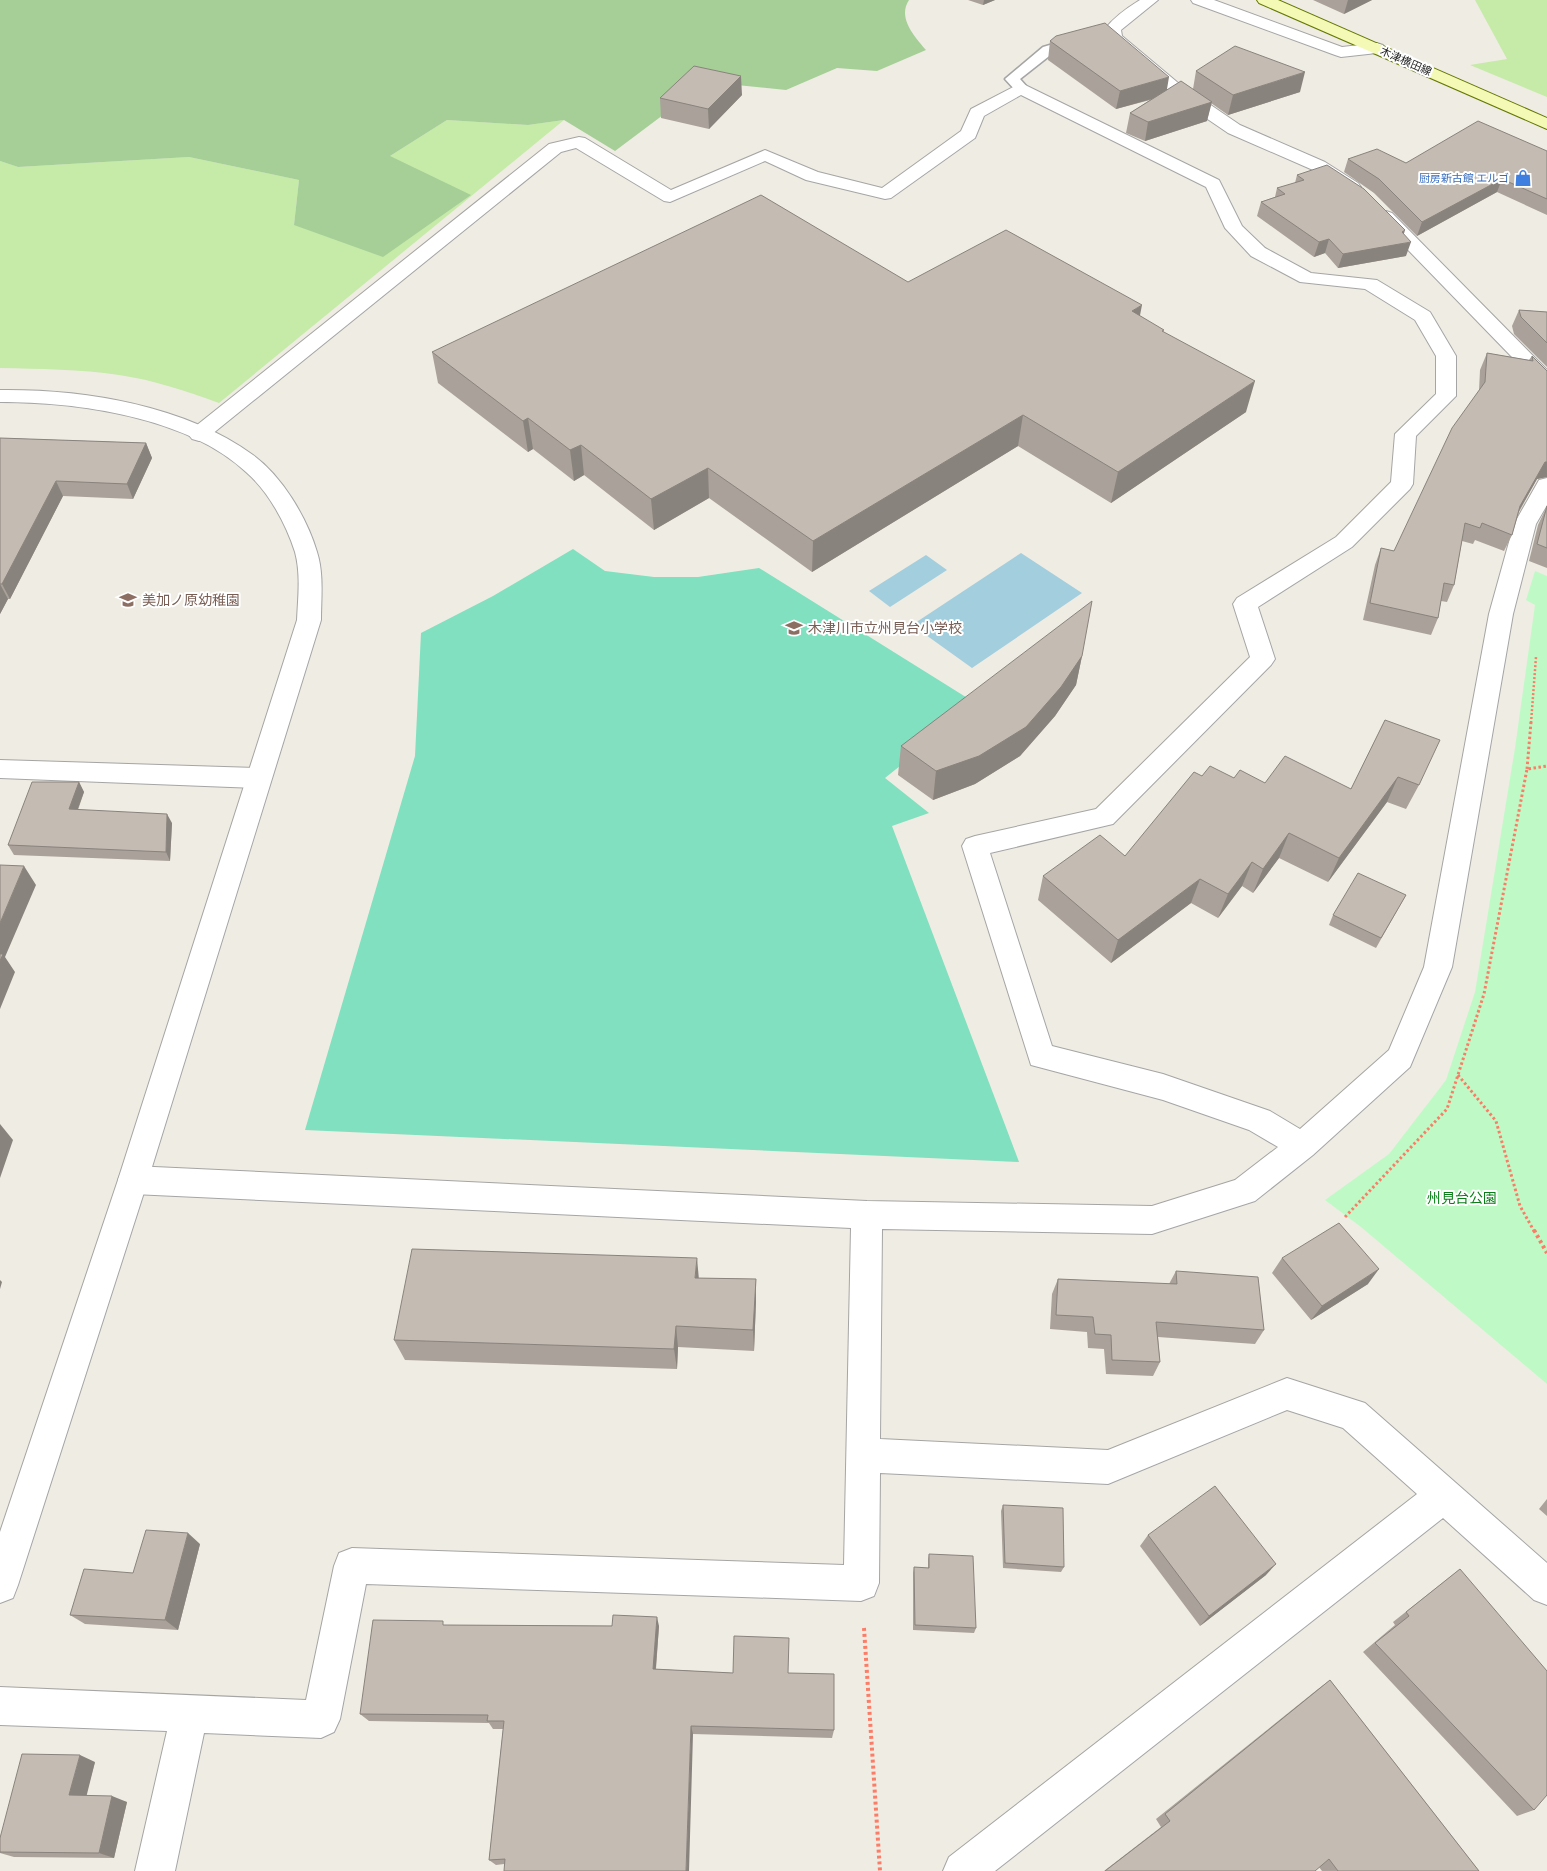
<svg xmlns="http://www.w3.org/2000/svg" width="1547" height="1871" viewBox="0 0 1547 1871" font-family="'PT Sans Narrow','Noto Sans JP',sans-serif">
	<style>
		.grass { fill: #c6eaa8 }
		.forest { fill: #a5cf97 }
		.park { fill: #bffac6 }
		.pitch { fill: #80e0bf }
		.water { fill: #a3cede }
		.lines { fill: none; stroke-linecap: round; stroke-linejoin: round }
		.service-casing { stroke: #a5a5a5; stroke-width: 3 }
		.minor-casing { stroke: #a5a5a5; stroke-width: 2 }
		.tertiary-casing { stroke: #a5a5a5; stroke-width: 2 }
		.secondary-casing { stroke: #657703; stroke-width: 2 }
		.path-far2 { stroke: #fc7d67; stroke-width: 2.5; stroke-dasharray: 2 2; stroke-linecap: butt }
		.path-far1 { stroke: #fc7d67; stroke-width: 3; stroke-dasharray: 2.5 2.5; stroke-linecap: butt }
		.path { stroke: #fc7d67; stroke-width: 4; stroke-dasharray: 3 3; stroke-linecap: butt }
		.service { fill: #fff; fill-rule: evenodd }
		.minor { fill: #fff; fill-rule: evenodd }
		.tertiary { fill: #fff; fill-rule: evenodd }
		.secondary { fill: #f4fab6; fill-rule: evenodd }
		.wall { fill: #a9a19a }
		.shaded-wall { fill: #89837d }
		.building { fill: #c4bbb3; stroke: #89837d }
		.labels { text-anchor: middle; stroke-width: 4; stroke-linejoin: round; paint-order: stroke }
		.far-street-label { font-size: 11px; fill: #1e1e1e; stroke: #fff }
		.far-shop-label { font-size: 11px; fill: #366cbe; stroke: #fff; text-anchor: end }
		.education-label { font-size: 14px; fill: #785e54; stroke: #fff; text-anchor: start }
		.park-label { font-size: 14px; fill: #097e18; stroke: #fff }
	</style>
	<rect width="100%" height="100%" fill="#efece3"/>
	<path class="grass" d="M1475,0H1547V97L1470,65L1507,59Z
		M447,120L528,125L564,120L219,403C186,391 154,380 119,375C80,369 40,369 0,368V161L18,167L189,157L299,180L294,225L390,156Z"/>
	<path class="forest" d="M0,0H909C897,18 915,37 926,50L877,71L837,68L786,90L707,82L615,151L564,120L528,125L447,120L390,156L471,195L383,257L294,225L299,180L189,157L18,167L0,161Z"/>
	<path class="park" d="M1535,571L1547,576V1384L1361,1227L1325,1200L1389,1154L1446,1080L1475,992L1515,748L1535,605L1526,600Z"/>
	<path class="pitch" d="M573,549L605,571L654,577H698L759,568L977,704L885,778L929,813L892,826L1019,1162L305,1130L415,756L421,633L493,596Z"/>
	<path class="water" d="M1021,553L1082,593L972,668L912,625Z
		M926,555L947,570L890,607L869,591Z"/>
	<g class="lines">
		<g class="service-casing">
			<path id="service" d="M1077,37L1084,41L1082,44L1053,53L1020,79L1028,88L1026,91H1016L1005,79L1043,47Z"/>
		</g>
		<g class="minor-casing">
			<path id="minor" d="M1140,0H1158L1121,30L1122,36L1177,82L1240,125L1325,162L1358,183L1361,187L1358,191L1352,192L1346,191L1313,170L1228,133L1165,90L1108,41L1105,29C1114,17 1127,8 1140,0Z
				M1191,0H1214L1342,47L1377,43L1383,45L1385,48L1383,51L1377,53L1341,57L1335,55L1193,3Z
				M1021,83L1219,180L1242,226L1265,248L1311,273L1377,280L1430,312L1456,356V396L1416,436L1413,484L1410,489L1352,547L1258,607L1275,659L1271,665L1113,824L990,853L1052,1046L1163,1074L1270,1111L1300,1129L1389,1050L1424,967L1489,614L1514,524L1539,480L1547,478V505L1536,524L1513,614L1452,967L1410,1067L1313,1155L1255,1201L1152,1234L882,1229L880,1439L1108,1450L1287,1378L1365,1403L1547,1563V1605L1534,1600L1443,1518L995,1871H943L949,1857L1417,1494L1343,1428L1287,1410L1108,1484L880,1473L879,1583L874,1596L861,1601L366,1584L340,1719L334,1732L321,1738L204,1733L175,1871H135L167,1731L0,1725V1687L306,1700L334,1566L339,1553L352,1548L844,1565L851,1228L133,1194L122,1190L118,1180L122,1170L133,1166L867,1201L1152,1206L1235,1180L1278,1147L1249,1130L1163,1100L1031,1065L962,846L966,839L975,836L1096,809L1250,657L1233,604L1237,598L1336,537L1391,482L1395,434L1436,394V356L1415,320L1365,289L1300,282L1251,256L1225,228L1206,187L1021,95L984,116L975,138L891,198L885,199L806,180L765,161L670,202L664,201L576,148L561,152L206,439L199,441L192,439L188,434L192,429L549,144L579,137L585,138L671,190L765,150L818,172L882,188L961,131L971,109Z
				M1386,211L1392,213L1547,370V388L1540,386L1380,221L1377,217L1380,213Z
				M0,760L258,768L267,771L271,778L267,785L258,788L0,778Z"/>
		</g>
		<g class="tertiary-casing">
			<path id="tertiary" d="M0,390C83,389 185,405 253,455C282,476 307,518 317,552C324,574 321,598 321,620L148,1180L18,1585L13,1598L0,1603V1532L118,1180L297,620C298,598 301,574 295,552C286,524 269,492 246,472C187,417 78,402 0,402Z"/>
		</g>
		<g class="secondary-casing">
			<path id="secondary" d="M1257,0H1278L1547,118V129L1259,3Z"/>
		</g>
		<path class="path-far2" d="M1531,723L1536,657"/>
		<path class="path-far1" d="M1527,769L1531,722
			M1458,1075L1496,1121L1520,1206L1534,1231
			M1345,1217L1447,1109L1484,994L1527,769L1547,766"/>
		<path class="path" d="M1534,1230L1547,1253
			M864,1628L880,1871"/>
		<use href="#service" class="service"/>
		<use href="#minor" class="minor"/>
		<use href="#tertiary" class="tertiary"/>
		<use href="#secondary" class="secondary"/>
	</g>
	<path class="wall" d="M968,0H995L983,5Z
		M1313,0H1372L1344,14Z
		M1050,41L1167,89H1193L1196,71L1300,92L1228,115L1211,103L1207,121L1145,141L1126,133L1130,113L1150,100L1116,109L1048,60Z
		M742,95L709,129L661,118L660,98Z
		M1547,151V215L1497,192L1417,236L1374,193L1344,172L1348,159L1406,163Z
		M1297,175L1404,234L1406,256L1338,268L1325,253L1314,257L1257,216L1261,202L1275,197L1277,188L1295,183Z
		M1519,310L1547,312V367L1514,334L1512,326Z
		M1140,316L1164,332L1246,412L1111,503L1018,446L812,572L709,498L654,530L584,475L574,481L533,449L528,452L438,383L432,352Z
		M1487,353L1529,360L1532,356L1547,371V477L1537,479L1519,512L1512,535L1504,551L1475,540L1473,544L1462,541L1454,585L1447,602L1441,601L1438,618L1431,635L1363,620L1375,565L1381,548L1394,551L1479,391L1480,370Z
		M0,438L146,443L152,458L133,499L63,496L10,599H8L0,614Z
		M1547,506V568L1529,561L1538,525Z
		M1082,656L1076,685L1055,716L1020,756L975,784L933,800L898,775L901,746Z
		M1385,720L1419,785L1406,809L1387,802L1328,882L1279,858L1253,893L1242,886L1218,918L1191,903L1111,963L1038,900L1043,876L1125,856L1202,776L1234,778L1265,783L1351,789Z
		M79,782L84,792L78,810L172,823L170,861L14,855L8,845Z
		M1406,895L1376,948L1329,925L1333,915Z
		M1282,1258L1368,1284L1311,1320L1272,1273Z
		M1176,1271L1264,1330L1255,1344L1158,1337L1160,1362L1153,1376L1106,1374L1104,1349L1088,1348L1087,1332L1050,1329L1052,1294L1058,1279L1169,1284Z
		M699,1278L756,1279V1301L754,1351L678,1347L677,1369L405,1360L394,1340Z
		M1547,1499V1516L1539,1509Z
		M1003,1505L1064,1567L1061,1572L1003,1568L1001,1511Z
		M1148,1535L1266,1575L1200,1626L1140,1546Z
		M200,1544L178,1630L85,1624L70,1615L133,1573Z
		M929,1554L976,1628L974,1633L913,1630V1573L914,1567L928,1568V1559Z
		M1460,1569L1534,1810L1517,1816L1363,1652L1395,1625L1393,1622Z
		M447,1625L659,1626L656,1669L733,1673H788L834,1730L832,1738L693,1734L504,1864L496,1865L489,1860L503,1729H493L489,1723L369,1721L360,1714Z
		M1330,1680L1479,1871H1322L1319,1867L1315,1871H1104L1161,1827L1156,1819L1318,1689Z
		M95,1762L86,1795L127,1802L114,1858L14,1857L0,1853V1838Z"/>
	<path class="shaded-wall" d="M984,0H995L983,5Z
		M1348,0H1372L1344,14Z
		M1305,72L1300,92L1228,115L1233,95Z
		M741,76L742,95L709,129L708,109Z
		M1169,77L1166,95L1116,109L1120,91Z
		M1212,102L1207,121L1145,141L1148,122Z
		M1502,179L1497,192L1417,236L1422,222Z
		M1405,230L1401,244L1411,242L1406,256L1338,268L1343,254Z
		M1329,239L1325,253L1314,257L1319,242Z
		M1142,305L1136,336L1132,311Z
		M1255,381L1246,412L1111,503L1118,472Z
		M1023,415L1018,446L812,572L813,541Z
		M528,418L533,449L528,452L523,421Z
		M146,443L152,458L133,499L127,484Z
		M581,445L584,475L574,481L570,450Z
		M1545,462H1547V477L1537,479L1512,523L1520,506Z
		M708,468L709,498L654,530L651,499Z
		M56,481L63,496L10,599L2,584Z
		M0,584L8,599L0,614Z
		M1082,656L1076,685L1055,716L1020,756L975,784L933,800L936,771Z
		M1398,777L1387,802L1328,882L1339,858Z
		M79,782L84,792L74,819L69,809Z
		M167,814L172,823L170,861L166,852Z
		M1289,833L1279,858L1253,893L1263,869Z
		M1252,862L1242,886L1218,918L1228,894Z
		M24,866L36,885L5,957L15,972L0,1009V923Z
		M1200,879L1191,903L1111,963L1118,940Z
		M0,1124L13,1140L0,1178Z
		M697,1258L699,1280L695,1278Z
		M1379,1269L1368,1284L1311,1320L1322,1306Z
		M756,1279V1301L754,1351L753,1330Z
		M0,1280L2,1282L0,1289Z
		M676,1326L678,1347L677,1369L674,1349Z
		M188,1533L200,1544L178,1630L165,1620Z
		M1276,1564L1266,1575L1200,1626L1209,1616Z
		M657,1617L659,1626L655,1678L653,1669Z
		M691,1726L693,1734L689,1871H686Z
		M80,1755L95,1762L85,1802L69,1795Z
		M112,1796L127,1802L114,1858L99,1853Z"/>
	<path class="building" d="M1105,23L1169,77L1120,91L1050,41L1056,36Z
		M1235,46L1305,72L1233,95L1196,71Z
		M694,66L741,76L708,109L660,98Z
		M1181,81L1212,102L1148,122L1130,113Z
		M1478,121L1547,151V199L1502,179L1422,222L1379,179L1348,159L1377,149L1406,163Z
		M1327,165L1364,189L1405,230L1402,232L1411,242L1343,254L1329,239L1319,242L1261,202L1285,194L1277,188L1304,180L1297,175Z
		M761,195L908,282L1006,230L1142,305L1132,311L1164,330L1162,331L1255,381L1118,472L1023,415L813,541L708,468L651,499L581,445L570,450L528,418L523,421L432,352Z
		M1519,310L1547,312V343L1521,317Z
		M1487,353L1533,361L1532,356L1547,371V462H1545L1520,506L1512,535L1482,523L1480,528L1465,523L1454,585L1444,583L1438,618L1370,603L1381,548L1394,551L1452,428L1485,382Z
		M0,438L146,443L127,484L56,481L2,584H0Z
		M1547,506V548L1537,544Z
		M1092,601L1082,656L1061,687L1026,727L979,756L936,771L901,746Z
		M1385,720L1440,740L1419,785L1398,777L1339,858L1289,833L1263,869L1252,862L1228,894L1200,879L1118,940L1043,876L1100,835L1125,856L1194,772L1202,776L1210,766L1234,778L1240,770L1265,783L1285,756L1351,789Z
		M32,782H79L69,809L167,814L166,852L8,845Z
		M0,865L24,866L0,923Z
		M1358,873L1406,895L1381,938L1333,915Z
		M0,954H3L0,961Z
		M1339,1223L1379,1269L1322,1306L1282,1258Z
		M412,1249L697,1258L695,1278L756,1279L753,1330L676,1326L674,1349L394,1340Z
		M1176,1271L1258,1277L1264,1330L1156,1322L1160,1362L1112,1360L1111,1335L1095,1334L1093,1317L1056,1315L1058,1279L1177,1284Z
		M1215,1486L1276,1564L1209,1616L1148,1535Z
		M1003,1505L1063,1508L1064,1567L1005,1563Z
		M146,1530L188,1533L165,1620L70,1615L84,1569L133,1573Z
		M929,1554L973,1556L976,1628L915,1625L914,1567L929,1568Z
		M1460,1569L1547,1671V1795L1534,1810L1375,1643L1409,1616L1406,1612Z
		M613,1615L657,1617L653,1669L733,1673L734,1636L789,1638L788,1673L834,1674V1730L691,1726L686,1871H504L505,1859L489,1860L504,1721H487L488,1715L360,1714L373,1620L443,1621V1625L612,1626Z
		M1330,1680L1479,1871H1338L1329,1859L1315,1871H1105L1170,1821L1165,1814Z
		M22,1754L80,1755L69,1795L112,1796L99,1853L0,1852V1838Z"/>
	<defs>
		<g id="shop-bare" transform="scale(1.35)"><path d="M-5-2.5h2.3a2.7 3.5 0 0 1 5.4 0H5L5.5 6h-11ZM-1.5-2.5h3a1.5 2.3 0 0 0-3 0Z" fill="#3f7fe0" stroke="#fff" stroke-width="2.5" paint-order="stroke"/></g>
		<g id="school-bare" transform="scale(1.35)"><path d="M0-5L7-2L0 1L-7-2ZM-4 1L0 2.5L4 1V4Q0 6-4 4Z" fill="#8d6e63" stroke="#fff" stroke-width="2.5" paint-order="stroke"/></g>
	</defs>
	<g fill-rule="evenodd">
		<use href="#shop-bare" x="1523" y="178"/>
		<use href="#school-bare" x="128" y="600"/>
		<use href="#school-bare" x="794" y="628"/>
	</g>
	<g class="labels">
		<g class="far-street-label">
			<text transform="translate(1406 61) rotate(24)" y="4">木津横田線</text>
		</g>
		<g class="far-shop-label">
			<text x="1509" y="182">厨房新古館 エルゴ</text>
		</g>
		<g class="education-label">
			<text x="142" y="605">美加ノ原幼稚園</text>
			<text x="808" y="633">木津川市立州見台小学校</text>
		</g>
		<g class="park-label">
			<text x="1462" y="1203">州見台公園</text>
		</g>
	</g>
</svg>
